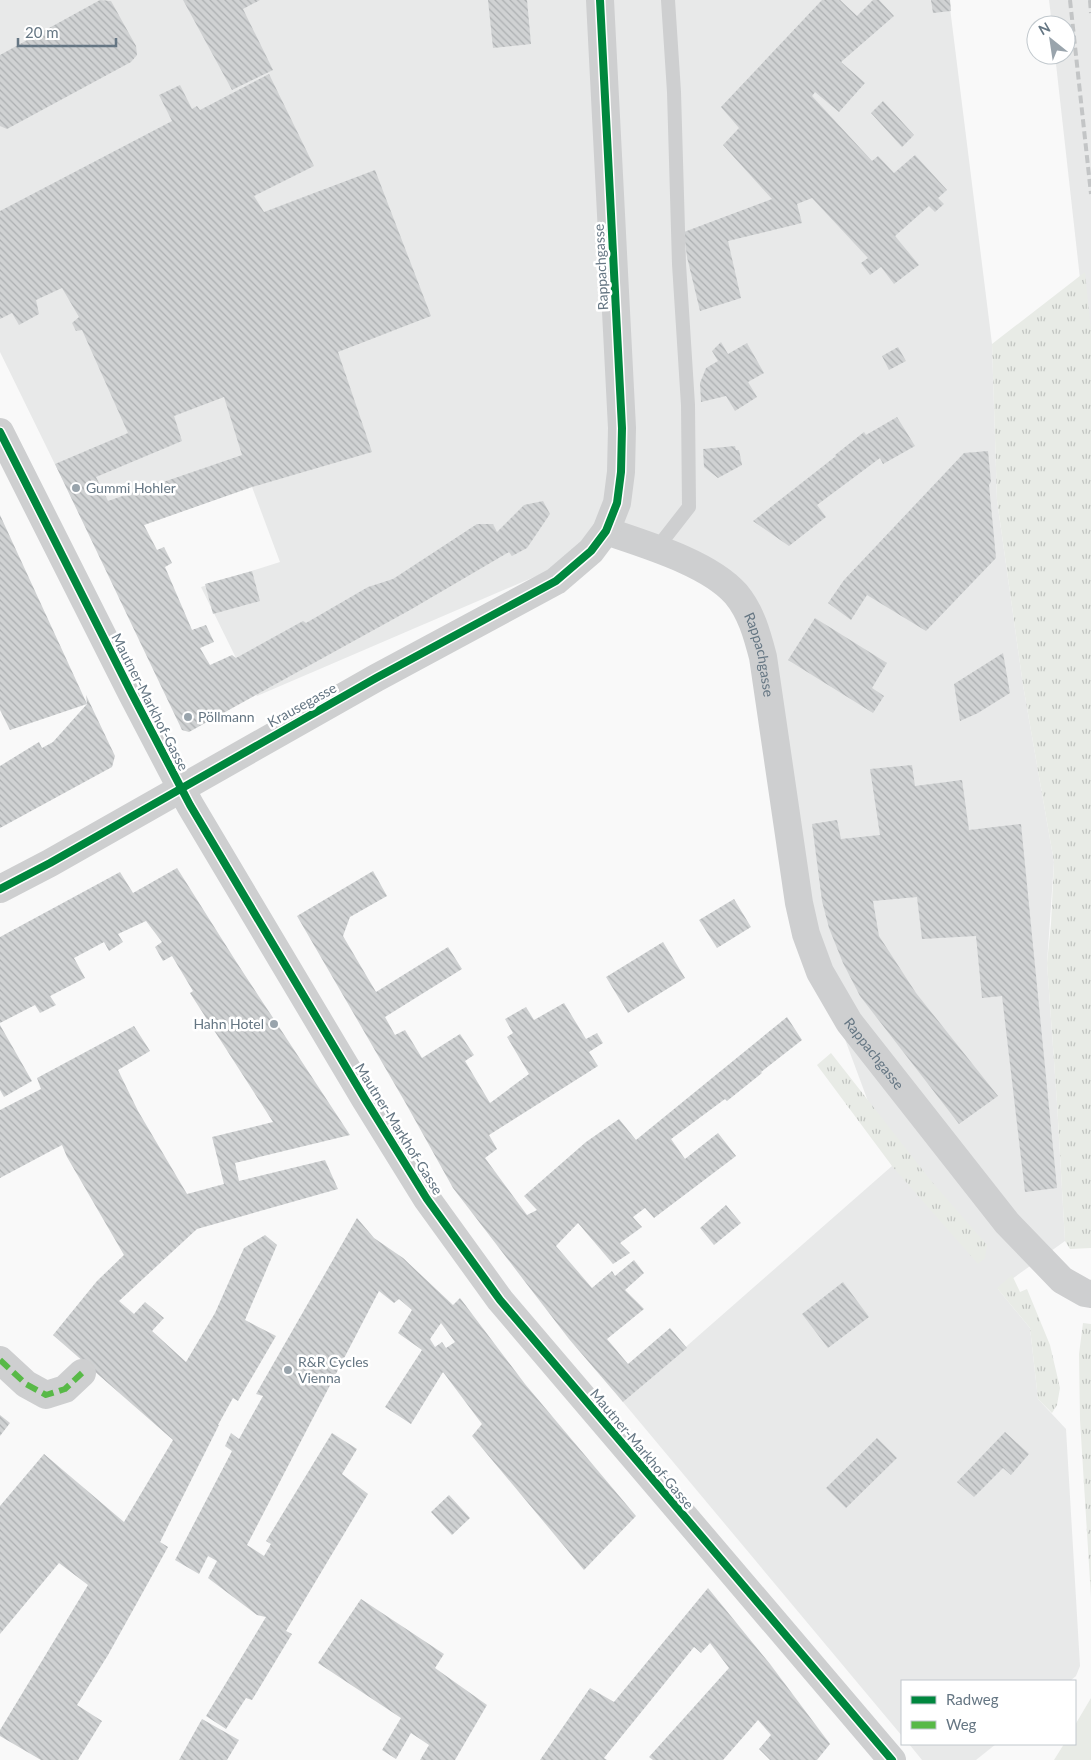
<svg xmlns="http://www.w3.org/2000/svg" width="1091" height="1760" viewBox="0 0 1091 1760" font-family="Lato,sans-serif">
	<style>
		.built { fill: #e8e9e9 }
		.grass { fill: url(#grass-tufts) }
		.garden { fill: #e8ebe6 }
		.building { fill: url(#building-back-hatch); fill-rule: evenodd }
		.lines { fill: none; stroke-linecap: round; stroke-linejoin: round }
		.lane { stroke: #cecfd0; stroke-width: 14 }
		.street { stroke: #cecfd0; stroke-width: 28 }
		.rail { stroke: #c3c5c6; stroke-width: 4; stroke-dasharray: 8 4; stroke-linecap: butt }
		.quiet { stroke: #58b947; stroke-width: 6; stroke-dasharray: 12 6; stroke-linecap: butt }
		.cycleway-casing { stroke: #fff; stroke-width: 11 }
		.cycleway { stroke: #00873e; stroke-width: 8 }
		.poi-dot { fill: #99a4ac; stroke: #fff; stroke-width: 2 }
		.labels { text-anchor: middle; stroke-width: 5; stroke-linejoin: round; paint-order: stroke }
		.street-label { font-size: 14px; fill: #657683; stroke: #fff }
		.poi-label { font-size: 14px; fill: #657683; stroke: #fff; text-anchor: start }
	</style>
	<defs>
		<pattern id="grass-tufts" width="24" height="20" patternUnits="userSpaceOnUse" patternTransform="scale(1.25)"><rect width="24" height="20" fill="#e8ebe6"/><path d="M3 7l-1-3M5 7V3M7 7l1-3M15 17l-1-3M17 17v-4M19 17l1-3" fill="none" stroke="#c0c3c0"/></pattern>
		<pattern id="building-back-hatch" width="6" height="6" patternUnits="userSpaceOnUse" patternTransform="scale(1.25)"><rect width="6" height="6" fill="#d0d2d3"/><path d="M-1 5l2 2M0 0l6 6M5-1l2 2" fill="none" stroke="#acafb1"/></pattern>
	</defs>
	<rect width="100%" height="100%" fill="#f9f9f9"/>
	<path class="built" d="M0,0H949L992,344L997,500L1023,685L1054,862L1047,963L1057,1103L1065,1241L998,1289L1030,1328L1038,1399L1066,1429L1080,1666L1076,1676L1070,1681H902V1736L623,1402L892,1166L820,972L746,610L627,537L257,696L236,658L201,587L280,562L252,487L171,515L94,544L0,352Z
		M1049,0H1091V377L1055,55H1066V25H1052Z
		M909,1744H996L976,1760H922Z"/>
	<path class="grass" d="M1085,272L1091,331V1248L1070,1249L1065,1241L1057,1103L1047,963L1051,924L1054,862L1023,685L997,500L992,344Z
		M831,1053L932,1182L987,1245L985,1258L978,1264L892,1166L817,1065Z
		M1012,1275L1020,1292L1027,1289L1050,1345L1060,1388L1057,1405L1052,1413L1038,1399L1030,1328L997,1288Z
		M1083,1323L1091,1324V1597L1080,1420L1079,1354Z"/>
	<path class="garden" d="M1091,1698V1760H1054L1064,1744H1075V1725Z"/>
	<path class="building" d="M100,0L111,1L136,46L137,55L131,62L7,129L0,126V55Z
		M183,0H260L243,9L273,70L232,90Z
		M488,0H527L531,44L493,48Z
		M822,0H840L857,16L873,0H879L894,16L841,62L865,83L839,112L815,92L812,96L872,161L878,156L894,173L915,155L947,190L938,198L944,204L935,212L929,206L895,236L919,265L894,284L881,267L870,275L861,263L868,258L812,198L797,204L802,223L728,241L741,298L700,311L687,257L684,232L772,199L723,145L739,128L721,107Z
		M931,0H950L951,11L933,13Z
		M269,74L314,166L254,196L264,212L375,170L431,316L338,352L372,452L252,487L144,525L157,550L164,547L172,563L165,567L192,630L206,625L214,642L200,648L210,665L232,655L236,658L303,621L306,623L368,587L393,579L477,524H493L497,532L524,505L543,501L550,514L527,548L512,556L509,552L410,610L189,732L182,730L55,464L128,433L82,330L76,331L72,323L79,317L62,288L36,300L39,314L19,325L12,313L0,319V211L172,121L159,95L180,85L192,109L197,106L200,110ZM224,397L242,455L108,501L96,477L182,441L174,416Z
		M883,101L914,135L902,147L871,113Z
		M721,342L728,354L747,343L764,373L748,382L757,397L735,411L726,396L701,402L700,383L706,368L718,361L712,351Z
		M898,347L906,361L889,370L882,356Z
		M897,417L915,446L883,464L880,458L817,505L826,517L789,546L753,521L836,456L835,455L864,432L866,435Z
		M735,446L736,450H739L742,465L718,478L704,467L703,449Z
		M988,451L991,482L989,485L996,558L926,631L867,595L851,620L828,603L844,580L964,453Z
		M0,515L87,704L10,730L0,710Z
		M252,571L260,601L213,614L205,584Z
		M815,618L887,663L872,688L884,696L873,713L788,660Z
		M1003,653L1010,693L978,713L960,721L954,684Z
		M86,695L115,756L112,767L0,828V766L39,742L42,748L53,742L87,704Z
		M912,765L915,786L962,780L969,830L1021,824L1057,1188L1025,1192L1002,996L982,998L976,936L922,939L917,897L873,901L879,936L916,993L998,1096L959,1124L860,996L843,963L829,928L822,901L812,824L837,820L841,839L880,835L870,769Z
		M177,868L237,963L350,1135L235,1163L239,1181L325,1160L338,1189L197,1229L119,1301L134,1314L145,1302L164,1318L152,1331L186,1362L215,1313L244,1248L265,1235L277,1245L245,1320L276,1336L238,1401L233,1398L218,1425H219L160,1542L168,1547L108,1655L77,1705L102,1721L78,1760H41L0,1736V1730L88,1585L59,1563L0,1634V1506L44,1454L124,1522L173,1440L53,1335L97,1281L124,1255L67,1157L62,1145L0,1178V1110L41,1089L37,1078L134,1026L150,1051L118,1070L138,1111L187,1194L224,1184L212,1137L273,1122L190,993L193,991L172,956L163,961L155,947L162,942L146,921L118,934L123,942L109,951L104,942L74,958L85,978L50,996L56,1005L40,1013L35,1005L0,1023V937L120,872L133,893Z
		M373,871L387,896L350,917L343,936L376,992L448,947L462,969L385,1017L395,1035L405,1030L422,1058L460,1034L474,1055L465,1061L490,1103L529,1074L507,1037L513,1033L505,1019L526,1007L534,1020L564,1003L586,1039L597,1033L603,1043L589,1052L598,1066L489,1135L497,1149L485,1158L527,1215L537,1210L524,1196L586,1142L619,1119L636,1140L787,1017L802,1040L761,1072L762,1073L727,1101L725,1099L671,1139L685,1159L718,1133L736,1156L654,1218L645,1208L633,1217L642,1227L620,1243L630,1253L613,1264L578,1223L556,1246L592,1288L612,1271L615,1276L634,1260L644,1273L625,1290L644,1309L607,1339L628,1364L670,1328L687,1348L623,1402L569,1339L453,1188L405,1102L297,916Z
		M734,899L751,927L717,948L699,920Z
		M663,942L685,978L628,1013L606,977Z
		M0,1025L32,1081L4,1097L0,1090Z
		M726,1205L741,1223L714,1245L700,1228Z
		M357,1218L374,1238L403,1258L453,1305L460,1298L525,1384L636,1516L584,1570L472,1436L482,1424L443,1372L411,1424L385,1407L422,1350L398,1333L412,1310L399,1299L394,1303L379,1291L247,1545L264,1556L271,1544L266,1541L332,1433L357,1449L342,1474L368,1494L286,1631L292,1634L252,1700L246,1698L226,1729L206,1716L266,1617L257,1615L208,1578L217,1561L208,1556L199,1574L175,1560L232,1451L225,1446L231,1433L239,1439L263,1396L256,1394ZM441,1323L455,1342L446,1348L442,1342L435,1347L430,1339Z
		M843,1282L869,1317L828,1348L802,1314Z
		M0,1415L10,1423L0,1436Z
		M1005,1432L1029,1454L1011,1475L1003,1468L974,1497L957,1482Z
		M877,1438L897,1458L846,1508L826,1488Z
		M449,1495L470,1518L452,1535L431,1512Z
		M708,1588L770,1664L830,1744L817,1760H770L759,1749L771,1735L758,1720L723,1760H653L649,1757L729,1668L710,1643L701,1653L694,1647L604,1758L607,1760H540L590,1688L614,1702Z
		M361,1599L444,1654L435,1668L487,1705L455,1760H420L429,1745L411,1733L396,1759L382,1750L401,1718L318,1663Z
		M202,1719L239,1740L227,1760H179Z"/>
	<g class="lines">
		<path class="lane" d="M657,548L689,507L688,405L679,264L674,92L668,0"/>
		<g class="street">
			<path d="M0,432L132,694L190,805L365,1099L427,1199L500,1300L892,1760"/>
			<path id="s1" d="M606,531C644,544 709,563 736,594C751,612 757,634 763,657L799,903L806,934L820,972L849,1022L1007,1223L1062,1280L1085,1293L1091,1294"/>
			<path d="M0,889L50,863L376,678L556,581L591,551L606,531L617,503L621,472L622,428L600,0"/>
			<path d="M0,1360L26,1384L46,1395L65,1389L82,1373"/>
		</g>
		<path class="rail" d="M1070,0L1091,194
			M1090,0L1091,13"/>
		<path class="quiet" d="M0,1360L26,1384L46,1395L65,1389L82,1373"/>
		<g class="cycleway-casing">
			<path id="cycleway" d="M0,432L132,694L190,805L365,1099L427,1199L500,1300L892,1760
				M0,889L50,863L376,678L556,581L591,551L606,531L617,503L621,472L622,428L600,0"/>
		</g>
		<use href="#cycleway" class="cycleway"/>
	</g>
	<g class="poi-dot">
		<circle cx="76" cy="488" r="5"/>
		<circle cx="188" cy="717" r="5"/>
		<circle cx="274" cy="1024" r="5"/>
		<circle cx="288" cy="1370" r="5"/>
	</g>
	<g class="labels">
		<g class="street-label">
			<text transform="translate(601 267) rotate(-93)" y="5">Rappachgasse</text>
			<text dy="5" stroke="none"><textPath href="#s1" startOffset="212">Rappachgasse</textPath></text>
			<text transform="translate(150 702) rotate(63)" y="5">Mautner-Markhof-Gasse</text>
			<text transform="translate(302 705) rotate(-29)" y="5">Krausegasse</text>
			<text dy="5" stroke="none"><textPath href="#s1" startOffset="634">Rappachgasse</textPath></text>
			<text transform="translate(399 1129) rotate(58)" y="5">Mautner-Markhof-Gasse</text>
			<text transform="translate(642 1449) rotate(50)" y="5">Mautner-Markhof-Gasse</text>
		</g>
		<g class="poi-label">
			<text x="86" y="493">Gummi Hohler</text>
			<text x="198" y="722">Pöllmann</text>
			<text x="264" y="1029" text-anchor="end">Hahn Hotel</text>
			<text x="298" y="1367">R&amp;R Cycles<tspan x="298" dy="16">Vienna</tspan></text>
		</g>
	</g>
	<rect x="901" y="1680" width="175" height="65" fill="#ffffff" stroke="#c1c8cd"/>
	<rect x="911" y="1696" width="25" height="8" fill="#00873e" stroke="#c1c8cd"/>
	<text x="946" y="1705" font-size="15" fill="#657683">Radweg</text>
	<rect x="911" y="1721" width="25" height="8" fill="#58b947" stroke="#c1c8cd"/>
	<text x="946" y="1730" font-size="15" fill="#657683">Weg</text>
	<g transform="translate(1051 40) rotate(330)"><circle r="24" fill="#ffffff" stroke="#c1c8cd"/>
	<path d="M0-4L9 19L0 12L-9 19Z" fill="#99a4ac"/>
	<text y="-8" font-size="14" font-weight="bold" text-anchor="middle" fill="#657683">N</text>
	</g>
	<path d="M18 38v8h98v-8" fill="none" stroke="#657683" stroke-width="2.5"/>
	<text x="25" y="38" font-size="15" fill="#657683" stroke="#ffffff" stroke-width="4" paint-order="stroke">20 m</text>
</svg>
